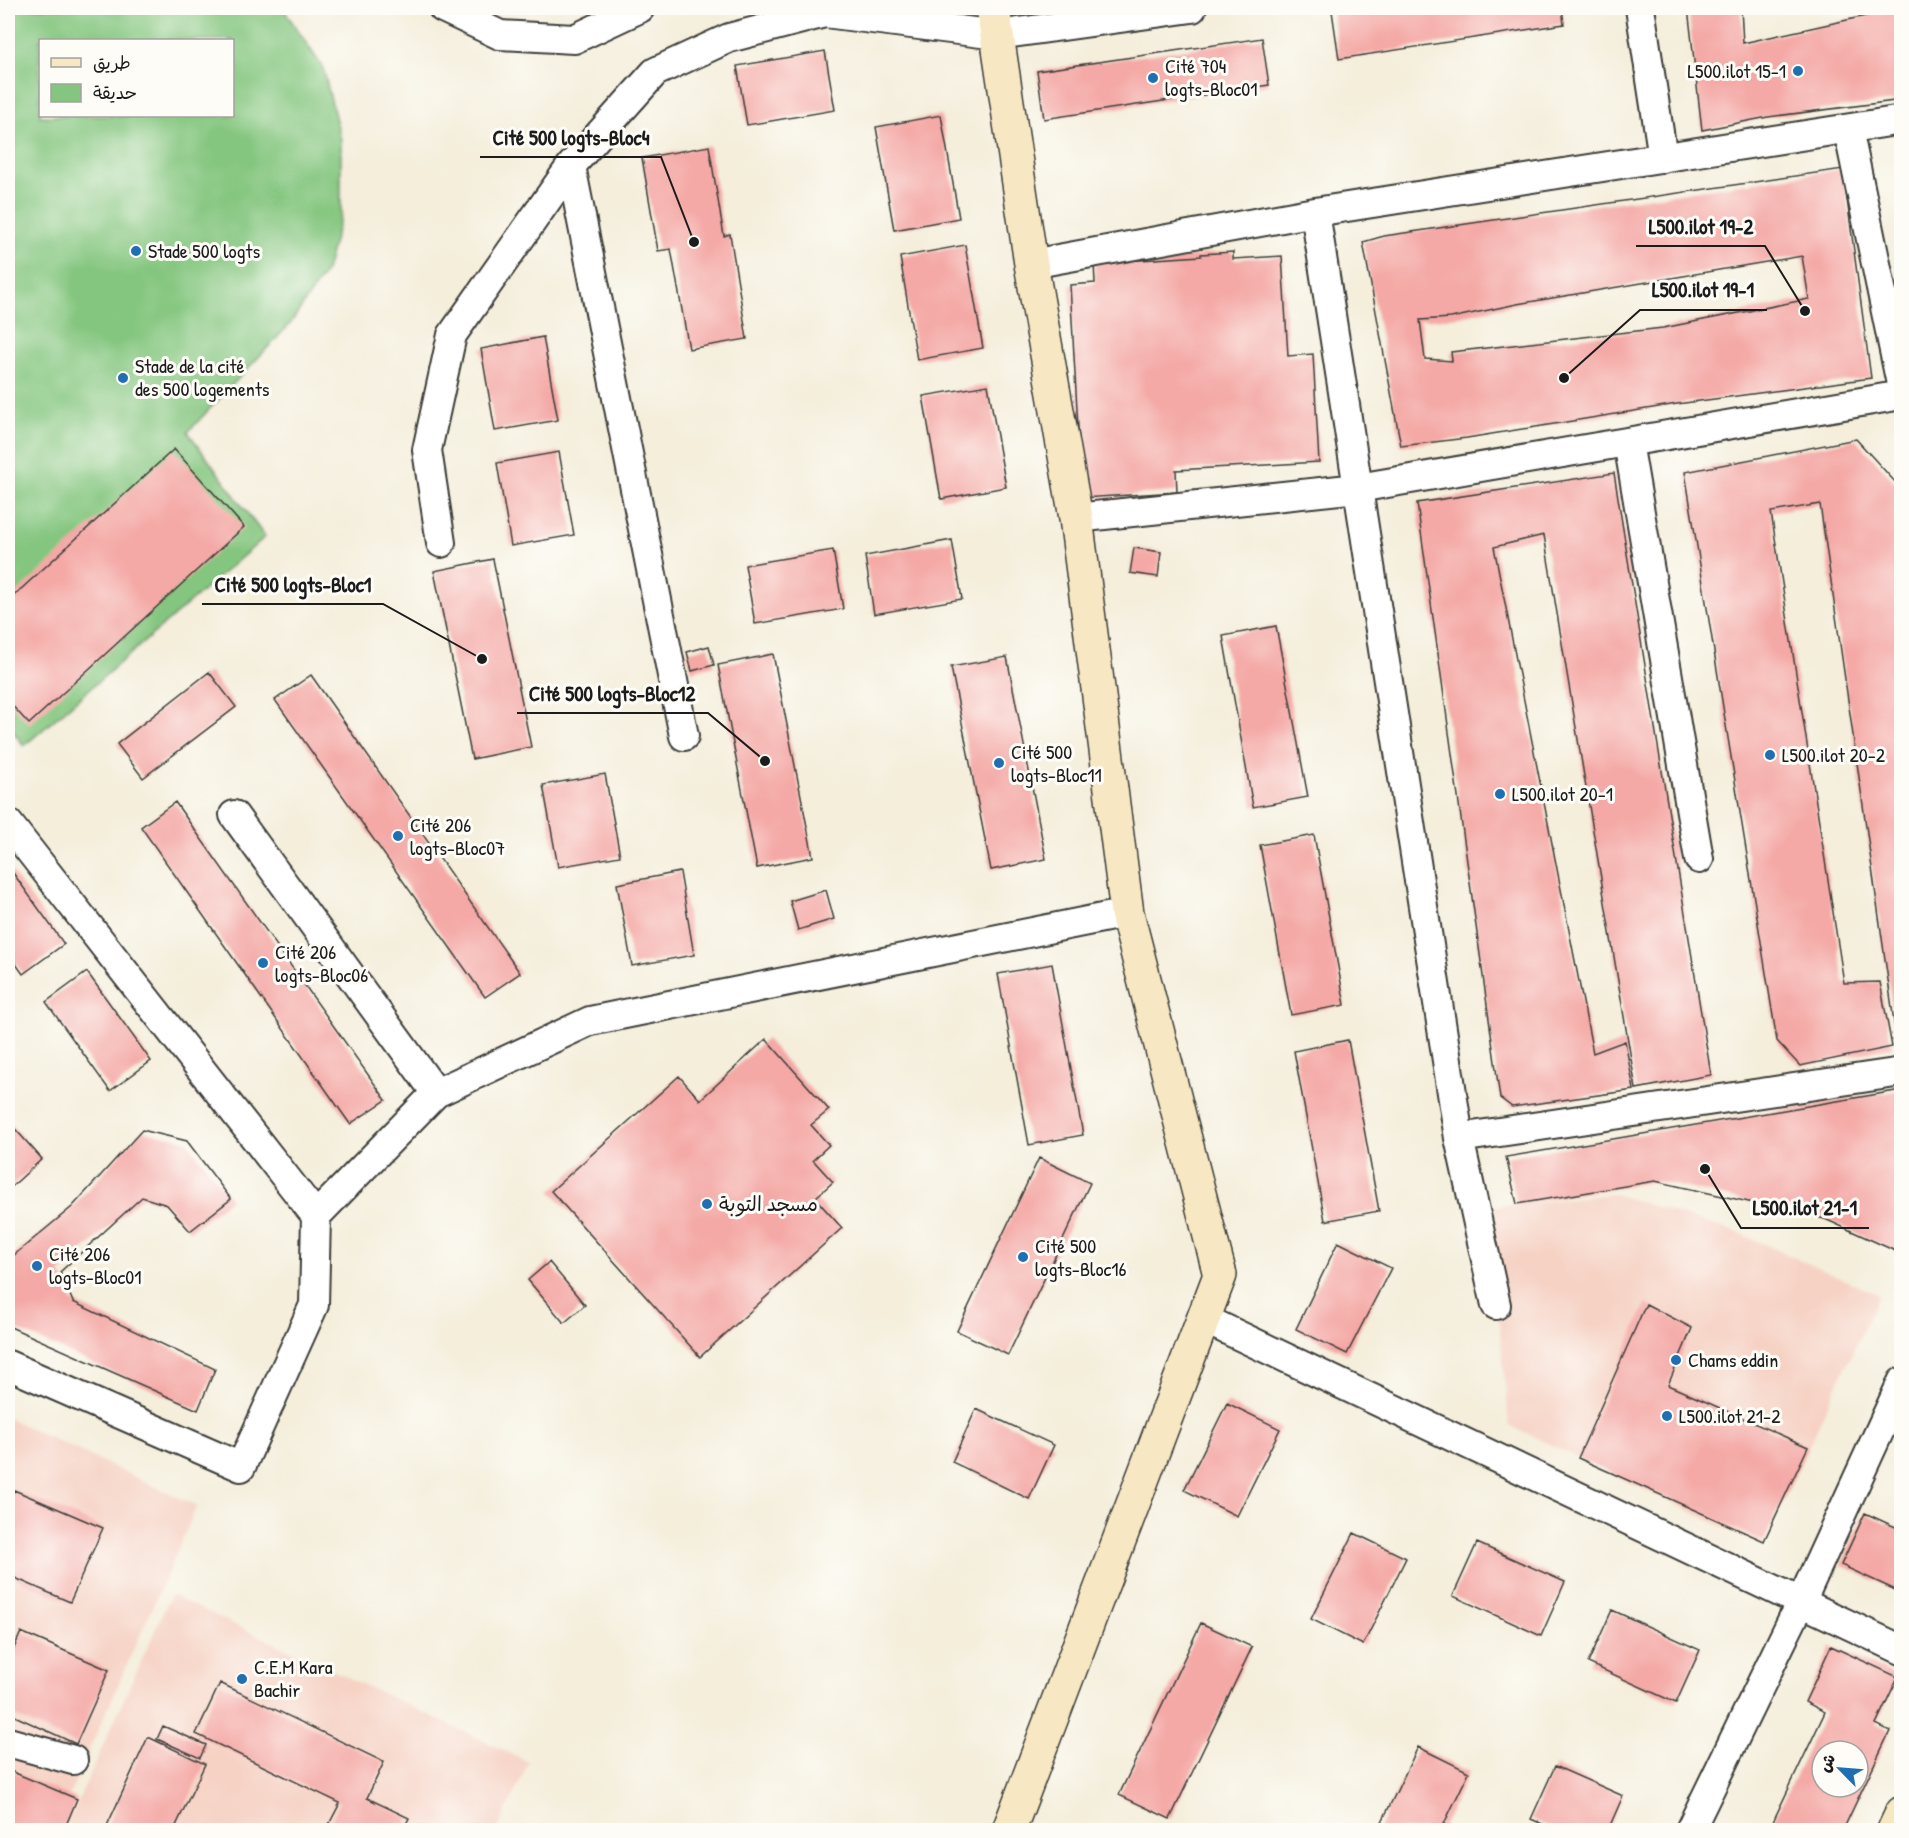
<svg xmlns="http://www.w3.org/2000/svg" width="1909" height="1838" viewBox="0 0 1909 1838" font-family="'Patrick Hand','Playpen Sans Arabic',sans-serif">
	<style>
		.built { fill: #f6d2c4 }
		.green { fill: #84c67f; stroke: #50714e; stroke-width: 1.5; fill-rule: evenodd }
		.building { fill: #f4a9a6; fill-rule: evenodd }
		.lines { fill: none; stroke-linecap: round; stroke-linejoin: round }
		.street-casing { stroke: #3c3c39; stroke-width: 32 }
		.secondary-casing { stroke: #3c3c39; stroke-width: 36 }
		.street { stroke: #fff; stroke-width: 28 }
		.secondary { stroke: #f7e8c3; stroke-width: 33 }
		.poi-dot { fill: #1f6fb2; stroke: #fdfcf7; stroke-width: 2 }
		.labels { text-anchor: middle; stroke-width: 6; stroke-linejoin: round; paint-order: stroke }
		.poi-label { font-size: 20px; fill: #1c1c1c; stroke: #fdfcf7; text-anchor: start }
		.leader { fill: none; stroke: #1c1c1c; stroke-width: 2 }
		.callout-dot { fill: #1c1c1c; stroke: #fdfcf7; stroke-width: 2 }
		.callout-label { font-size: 21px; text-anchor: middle; font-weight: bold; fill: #1c1c1c; stroke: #fdfcf7; stroke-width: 6; stroke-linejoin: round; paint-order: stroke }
	</style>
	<rect width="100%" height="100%" fill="#fdfcf7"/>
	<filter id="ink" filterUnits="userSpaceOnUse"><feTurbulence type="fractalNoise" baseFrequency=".0167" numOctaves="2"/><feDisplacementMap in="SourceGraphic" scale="12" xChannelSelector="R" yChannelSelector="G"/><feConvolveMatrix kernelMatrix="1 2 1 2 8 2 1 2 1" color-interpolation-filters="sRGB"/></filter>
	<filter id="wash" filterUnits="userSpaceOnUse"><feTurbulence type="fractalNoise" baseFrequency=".008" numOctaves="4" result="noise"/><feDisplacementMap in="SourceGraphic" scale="24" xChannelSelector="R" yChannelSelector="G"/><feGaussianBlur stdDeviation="1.35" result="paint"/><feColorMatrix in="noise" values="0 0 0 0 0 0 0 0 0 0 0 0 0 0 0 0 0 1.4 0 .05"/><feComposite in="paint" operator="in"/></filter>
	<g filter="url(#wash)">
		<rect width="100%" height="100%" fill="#f4eedb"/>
		<path class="built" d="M1614,1194L1741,1234L1879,1295L1762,1546L1509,1425L1488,1207Z
			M8,1418L197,1506L54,1830H8Z
			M171,1595L529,1762L497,1830H65Z"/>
		<path class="green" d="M8,8H283L323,68L341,140V215L326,271L290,324L188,432L265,537L24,746L8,725ZM40,40H232V116H40Z"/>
		<g id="blocks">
			<path class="building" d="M1354,8H1562L1564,24L1339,59L1332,11Z
				M1688,8H1741L1743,43L1902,8V100L1768,117L1702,130Z
				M1262,38L1269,85L1044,119L1037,71Z
				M825,51L835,110L747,125L737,66Z
				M941,115L959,218L894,230L876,127Z
				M709,146L724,236L730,234L747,339L689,349L671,249L658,251L642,158Z
				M1843,169L1871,378L1677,404L1467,438L1401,446L1363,242L1384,236ZM1802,256L1809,299L1663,328L1451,352L1452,361L1425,359L1420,320L1451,318L1517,304Z
				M965,245L983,348L917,360L900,257Z
				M1233,252V259L1282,256L1288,356L1313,354L1319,462L1176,470L1177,492L1082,498L1070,285L1095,283L1094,263L1201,256V254Z
				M543,337L558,420L495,431L481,349Z
				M988,385L1006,487L941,499L923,396Z
				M1856,439L1897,484L1902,527V1049L1898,1050L1820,504L1771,512L1844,983L1880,982L1892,1047L1800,1066L1777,1041L1685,472Z
				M174,449L244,527L29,724L8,701V601Z
				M559,452L574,535L511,546L497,463Z
				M1614,473L1711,1075L1636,1089L1544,535L1494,547L1593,1053L1625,1041L1634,1090L1512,1107L1500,1098L1417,503Z
				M952,540L962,599L874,614L865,556Z
				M1134,548L1161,552L1158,577L1130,573Z
				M833,550L843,609L755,624L745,565Z
				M493,559L531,747L472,759L434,571Z
				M1276,626L1308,797L1253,807L1223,636Z
				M709,646L714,665L692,671L687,652Z
				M773,654L813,857L757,868L718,665Z
				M1007,657L1046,859L991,870L951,667Z
				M209,672L236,707L143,778L117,744Z
				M311,675L520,973L485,997L275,700Z
				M605,774L620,856L558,867L543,785Z
				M175,802L386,1100L350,1124L141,827Z
				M1314,835L1345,1005L1291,1015L1260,845Z
				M8,866L64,944L23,974L8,953Z
				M680,872L694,955L632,966L617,884Z
				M826,890L834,919L798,930L790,901Z
				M1052,964L1083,1135L1029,1145L998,974Z
				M87,972L151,1061L110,1091L46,1002Z
				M766,1039L829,1110L811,1125L829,1145L813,1160L833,1182L815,1198L842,1228L700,1357L551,1191L679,1076L700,1100Z
				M1348,1040L1379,1211L1325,1221L1294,1051Z
				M1902,1090V1254L1825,1219L1655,1181L1517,1204L1506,1157Z
				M8,1121L42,1159L8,1190Z
				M142,1130L187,1141L231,1199L190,1231L167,1205L142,1197L60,1272L73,1302L215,1369L198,1410L8,1326V1260L72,1207Z
				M1039,1158L1090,1183L1008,1355L957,1331Z
				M1338,1242L1391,1268L1347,1354L1296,1329Z
				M549,1262L585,1305L564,1323L528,1280Z
				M1646,1304L1692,1328L1668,1385L1808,1447L1764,1541L1578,1458Z
				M1227,1403L1280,1429L1237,1516L1184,1490Z
				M976,1409L1054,1445L1029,1499L952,1462Z
				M14,1490L103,1528L70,1602L8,1575V1505Z
				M1865,1513L1902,1530V1593L1841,1565Z
				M1354,1533L1406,1558L1363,1645L1311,1619Z
				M1477,1543L1565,1582L1541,1636L1453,1596Z
				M1612,1610L1700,1650L1676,1703L1588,1663Z
				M1201,1623L1252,1647L1170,1819L1119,1795Z
				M21,1632L109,1670L76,1744L8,1713V1662Z
				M1831,1646L1898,1677L1876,1724L1890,1731L1843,1830H1769L1825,1712L1805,1702ZM1822,1751H1858V1787H1822Z
				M220,1683L384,1762L367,1798L409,1818L403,1830H326L340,1803L196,1734Z
				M163,1726L206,1745L200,1758L157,1739Z
				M148,1737L205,1764L174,1830H105Z
				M1418,1747L1469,1772L1441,1830H1378Z
				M1555,1766L1623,1796L1608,1830H1556L1531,1819Z
				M8,1770L77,1799L64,1830H20L8,1825Z"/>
		</g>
	</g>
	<g filter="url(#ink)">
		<use href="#blocks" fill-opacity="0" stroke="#3c3c39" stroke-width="1.5"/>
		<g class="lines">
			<g class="street-casing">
				<path id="street" d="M443,8L500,35L574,39L640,8
					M1640,8L1663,158
					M1848,129L1902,389
					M571,166L684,736
					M1315,212L1459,1138L1496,1305
					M1031,264L1315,212L1902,120
					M1628,442L1699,859
					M1076,518L1358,488L1902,395
					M441,543L427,450L452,335L571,166L655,72L729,38L825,13L997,35L1192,8
					M234,815L436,1093
					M8,823L316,1216L436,1093L590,1021L1127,913
					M1459,1138L1902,1072
					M1204,1319L1902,1650
					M8,1365L241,1467L314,1305L316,1216
					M8,1742L73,1760
					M1690,1830L1801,1602L1902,1382"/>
			</g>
			<g class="secondary-casing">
				<path id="secondary" d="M993,8L1031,264L1076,518L1127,913L1220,1275L1009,1830
					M1894,1830L1902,1813"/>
			</g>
			<use href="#street" class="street"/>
			<use href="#secondary" class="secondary"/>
		</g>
	</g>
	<g class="poi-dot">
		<circle cx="1798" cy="71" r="6"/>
		<circle cx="1153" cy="78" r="6"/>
		<circle cx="136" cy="251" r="6"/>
		<circle cx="123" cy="378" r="6"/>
		<circle cx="1770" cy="755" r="6"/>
		<circle cx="999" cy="763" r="6"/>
		<circle cx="1500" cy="794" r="6"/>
		<circle cx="398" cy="836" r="6"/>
		<circle cx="263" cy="963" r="6"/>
		<circle cx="707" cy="1204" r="6"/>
		<circle cx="1023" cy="1257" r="6"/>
		<circle cx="37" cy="1266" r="6"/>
		<circle cx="1676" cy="1360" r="6"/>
		<circle cx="1667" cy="1416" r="6"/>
		<circle cx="242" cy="1679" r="6"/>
	</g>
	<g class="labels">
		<g class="poi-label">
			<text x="1165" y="73">Cité 704<tspan x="1165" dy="23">logts-Bloc01</tspan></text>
			<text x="1786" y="78" text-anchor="end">L500.ilot 15-1</text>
			<text x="148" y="258">Stade 500 logts</text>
			<text x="135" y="373">Stade de la cité<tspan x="135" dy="23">des 500 logements</tspan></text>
			<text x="1011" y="759">Cité 500<tspan x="1011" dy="23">logts-Bloc11</tspan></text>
			<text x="1782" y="762">L500.ilot 20-2</text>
			<text x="1512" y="801">L500.ilot 20-1</text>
			<text x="410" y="832">Cité 206<tspan x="410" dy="23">logts-Bloc07</tspan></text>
			<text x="275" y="959">Cité 206<tspan x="275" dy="23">logts-Bloc06</tspan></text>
			<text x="719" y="1211">مسجد التوبة</text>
			<text x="1035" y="1253">Cité 500<tspan x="1035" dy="23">logts-Bloc16</tspan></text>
			<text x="49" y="1261">Cité 206<tspan x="49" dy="23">logts-Bloc01</tspan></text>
			<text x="1688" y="1367">Chams eddin</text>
			<text x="1679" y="1423">L500.ilot 21-2</text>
			<text x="254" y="1674">C.E.M Kara<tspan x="254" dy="23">Bachir</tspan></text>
		</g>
	</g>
	<path class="leader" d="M694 242L661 157H480M1805 311L1765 246H1636M1564 378L1640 310H1767M482 659L383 604H202M765 761L708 713H517M1705 1169L1741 1228H1869"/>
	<g class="callout-dot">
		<circle cx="694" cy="242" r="6"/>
		<circle cx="1805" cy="311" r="6"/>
		<circle cx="1564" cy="378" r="6"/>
		<circle cx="482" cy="659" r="6"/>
		<circle cx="765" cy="761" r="6"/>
		<circle cx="1705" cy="1169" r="6"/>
	</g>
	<g class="callout-label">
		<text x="571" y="145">Cité 500 logts-Bloc4</text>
		<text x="1701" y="234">L500.ilot 19-2</text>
		<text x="1703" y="297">L500.ilot 19-1</text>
		<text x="293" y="592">Cité 500 logts-Bloc1</text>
		<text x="612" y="701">Cité 500 logts-Bloc12</text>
		<text x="1805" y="1215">L500.ilot 21-1</text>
	</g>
	<rect width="1909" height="1838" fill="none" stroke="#fdfcf7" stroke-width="30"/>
	<rect x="39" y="39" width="195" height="78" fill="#fdfcf7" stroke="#a3a29f" stroke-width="1.5"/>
	<rect x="51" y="58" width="30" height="9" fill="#f7e8c3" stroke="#a3a29f" stroke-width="1.5"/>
	<text x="93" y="69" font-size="18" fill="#1c1c1c">طريق</text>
	<rect x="51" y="84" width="30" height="18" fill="#84c67f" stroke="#a3a29f" stroke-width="1.5"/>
	<text x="93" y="99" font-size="18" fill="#1c1c1c">حديقة</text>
	<g transform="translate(1840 1769) rotate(295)"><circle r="28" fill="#fdfcf7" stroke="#a3a29f" stroke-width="1.5"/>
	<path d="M0-4.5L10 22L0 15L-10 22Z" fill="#1f6fb2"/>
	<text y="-9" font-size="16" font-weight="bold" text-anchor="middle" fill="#1c1c1c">ش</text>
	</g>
</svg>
